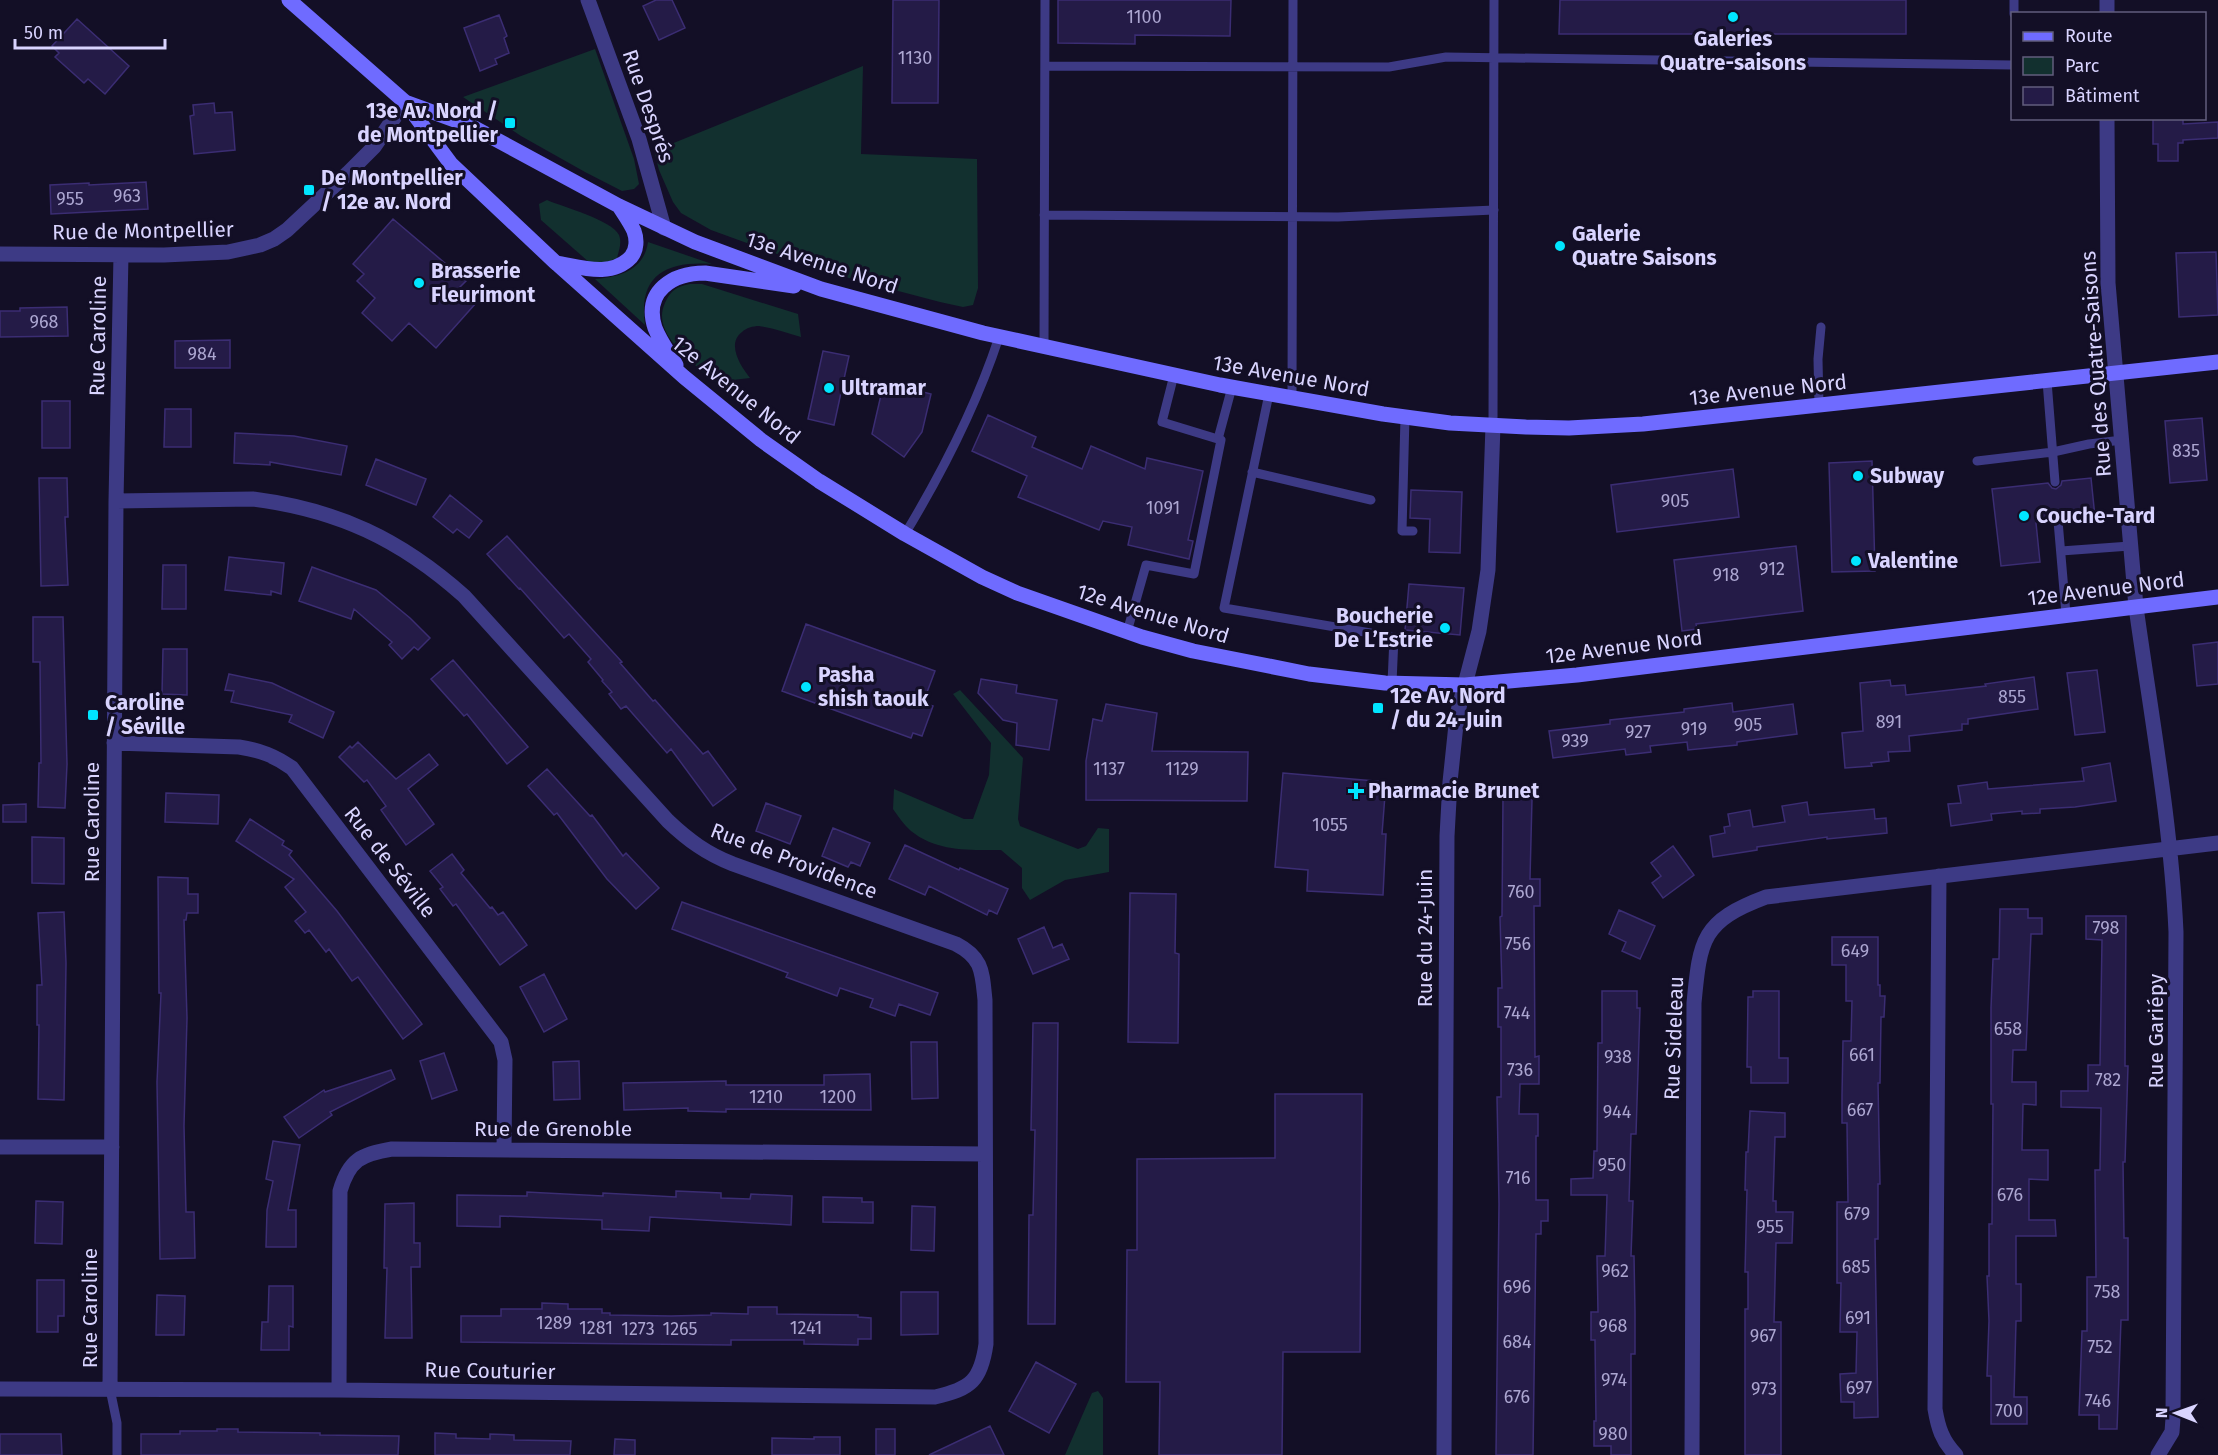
<svg xmlns="http://www.w3.org/2000/svg" width="2218" height="1455" viewBox="0 0 2218 1455" font-family="'Fira Sans',sans-serif">
	<style>
		.green { fill: #12302f }
		.building { fill: #241b47; stroke: #3b2d73; stroke-width: 1.5 }
		.lines { fill: none; stroke-linecap: round; stroke-linejoin: round }
		.service { stroke: #3d3a85; stroke-width: 9 }
		.minor { stroke: #3d3a85; stroke-width: 15 }
		.tertiary { stroke: #3d3a85; stroke-width: 15 }
		.secondary { stroke: #6f6bff; stroke-width: 15 }
		.poi-dot { fill: #00e5ff; stroke: #130f26; stroke-width: 2 }
		.labels { text-anchor: middle; stroke-width: 6; stroke-linejoin: round; paint-order: stroke }
		.number-label { font-size: 18px; fill: #aca6d1 }
		.poi-label { font-size: 21px; font-weight: bold; fill: #d9d4ff; stroke: #130f26; text-anchor: start }
		.street-label { font-size: 21px; fill: #d9d4ff; stroke: #130f26 }
	</style>
	<rect width="100%" height="100%" fill="#130f26"/>
	<path class="green" d="M595,49L634,159L639,184L634,189L622,191L585,172L521,136L463,97Z
		M863,66L861,154L977,159L978,288L973,305L963,307L940,302L830,273L711,230L681,213L673,202L659,170L654,151Z
		M547,200C563,207 612,220 619,235C622,243 619,250 617,258L602,264L590,263L541,220L539,204Z
		M648,242L712,264C666,261 638,275 645,325L595,279C620,277 644,270 648,242Z
		M690,284H702L798,314L801,337C788,333 773,328 759,326C753,326 746,328 742,332C726,344 741,367 750,378L715,382C695,365 650,334 665,303C670,291 677,286 690,284Z
		M960,690L1023,758L1018,819L1020,826L1078,849L1086,846L1098,828L1109,829V872L1065,880L1030,900L1022,888V868L1001,850C970,850 937,852 911,831C904,825 898,816 893,809L894,789L964,819H973L989,775L991,743L953,694Z
		M1098,1391L1103,1398V1455H1065L1092,1393Z"/>
	<path class="building" d="M656,0H672L685,28L659,40L643,6Z
		M893,0H939L938,103H892Z
		M1058,0H1231L1230,36L1135,35V44L1058,43Z
		M1560,0H1906V34H1559Z
		M499,15L507,36L504,38L509,53L495,59L497,64L480,71L464,28Z
		M77,19L129,66L105,94L88,79L84,83L55,57L59,53L52,46Z
		M214,103L215,113L232,112L235,150L194,154L190,116L194,115L193,105Z
		M2153,118H2183V124L2218,122V138L2183,140V143H2178V161H2158V144H2153Z
		M146,182L148,209L51,214L50,185L89,183V185Z
		M393,219L466,281L459,288L476,303L436,348L409,323L392,341L362,313L375,298L357,281L364,274L353,264Z
		M2216,252L2218,315L2179,317L2176,253Z
		M67,307L68,336L0,337V311H20V308Z
		M230,340V368H175V341Z
		M823,351L849,356L834,425L808,419Z
		M884,382L931,394L922,432L904,457L872,434Z
		M42,401H70V448H42Z
		M165,409H191V447H164Z
		M988,415L1036,437L1032,447L1082,469L1091,446L1145,469L1147,458L1203,471L1188,540L1193,541L1189,559L1128,545L1132,527L1103,521L1099,530L1018,497L1027,476L972,451Z
		M2202,418L2207,480L2170,483L2165,421Z
		M235,433L294,436L347,446L341,475L270,462V465L234,463Z
		M376,459L426,479L416,505L366,485Z
		M1872,461L1875,571L1832,572L1829,463Z
		M1733,469L1739,517L1617,532L1611,485Z
		M39,478H67L68,517H65L68,585L41,586Z
		M2091,478L2095,517L2065,521L2061,515L2057,514L2052,518L2051,522L2036,523L2040,562L2001,566L1992,489L2048,483L2052,488L2056,489L2061,485L2062,481Z
		M1411,490L1462,492L1460,553L1429,552L1430,519L1410,518Z
		M450,495L482,521L469,538L457,529L453,533L433,517Z
		M507,536L622,662L620,663L653,701L655,700L703,754L708,751L736,789L713,806L671,749L667,753L626,706L621,709L609,694L612,692L602,681L603,680L588,662L591,659L569,634L564,638L520,588L519,589L487,554Z
		M1796,546L1803,611L1696,624L1697,629L1682,631L1674,560Z
		M229,557L284,563L281,594L271,591V595L225,590Z
		M163,565H186V609H162Z
		M312,567L376,590L410,618L430,638L418,650L414,647L402,659L389,645L392,642L354,609L351,619L299,601Z
		M1409,584L1464,588L1460,635L1405,630Z
		M33,617H63L67,764L65,808L38,807L39,763H41L40,662H33Z
		M806,624L935,671L923,703L933,706L922,736L913,733L911,738L782,691Z
		M2218,642V684L2197,686L2193,645Z
		M163,649H187V695L162,694Z
		M453,660L528,747L507,764L467,714L464,716L431,679Z
		M2097,670L2105,732L2075,735L2067,673Z
		M229,674L272,683L334,712L323,738L289,722L292,715L231,702L234,691L225,690Z
		M2034,677L2038,709L1968,719V724H1962V730L1909,736L1910,751L1888,752L1889,761L1871,763L1872,766L1845,768L1842,733L1863,731L1860,683L1890,680L1891,686L1905,685L1906,695L1986,686L1985,684Z
		M981,679L1017,685L1016,693L1057,700L1049,750L1016,745L1017,723L1003,720L978,693Z
		M1732,703L1733,712L1793,704L1797,734L1737,742V745L1688,750L1687,742L1650,746L1651,752L1626,755L1625,749L1553,758L1549,731L1610,724V720L1684,712V709Z
		M1106,704L1157,713L1152,751L1248,752L1247,801L1086,800V761L1093,719L1102,721Z
		M358,742L396,779L429,754L438,765L408,789L434,824L406,845L381,810L386,806L367,780L364,782L339,757L350,746L352,748Z
		M2110,763L2116,801L2075,807L2040,809V813L2022,814V811L1991,814L1992,820L1951,826L1948,804L1961,803L1958,786L1987,782L1988,789L2084,781L2082,768Z
		M547,769L590,816L592,815L623,856L626,853L659,888L636,909L607,879L557,813L554,815L528,786Z
		M1283,773L1386,782L1382,834H1386L1383,895L1307,891L1308,870L1275,867Z
		M166,793L219,795L218,824L165,822Z
		M1503,798L1532,799L1530,879H1540V906H1534L1535,1057L1539,1056V1084H1520L1519,1114H1538V1136H1536V1200H1548V1221H1541V1234H1536L1533,1455H1496L1499,1204L1497,1097H1501V1027H1498V988H1502L1500,917L1502,916Z
		M1807,802L1809,815L1874,809L1875,819L1886,818L1887,833L1827,839V837L1757,847V850L1713,857L1710,836L1725,833L1724,827L1730,826L1728,814L1750,810L1753,827L1785,822L1782,806Z
		M766,803L801,816L790,844L756,831Z
		M26,804V822H3V805Z
		M250,819L284,841L282,845L292,851L289,855L337,911L422,1024L403,1039L358,977L352,981L329,949L326,952L309,930L305,933L295,921L306,912L285,887L294,879L236,841Z
		M833,828L870,843L860,866L851,862L848,867L822,856Z
		M32,837L64,838V884L32,883Z
		M905,845L959,870L960,868L1008,889L997,914L989,910L987,915L929,886L925,895L889,879Z
		M1673,846L1694,875L1663,898L1652,883L1661,876L1651,863Z
		M452,854L464,870L461,873L490,908L492,907L498,915L503,912L527,945L500,965L456,904L453,906L440,889L443,887L430,871Z
		M158,877L188,878V894H198V913H187L186,920H184L187,1018L184,1126L186,1212H194L195,1258L160,1259L157,1082L161,993H159Z
		M1130,893L1176,894L1175,953L1179,954L1178,1043L1128,1042Z
		M682,902L938,993L930,1015L899,1004L895,1016L870,1007L873,999L840,988L837,996L786,977L788,973L672,929Z
		M2000,909H2028V918H2042V934H2031L2026,1050H2013L2012,1082H2036V1105L2023,1104L2022,1150H2048V1180L2029,1179V1220H2055L2056,1236H2016V1284H2021V1321H2016L2014,1397H2027V1424H1991V1376H1987L1989,1321L1987,1276H1989V1224H1992L1993,1104H1991V1008L1993,959H1999Z
		M1619,910L1655,926L1640,959L1622,951L1626,942L1609,934Z
		M64,912L66,963L64,1100L38,1099L39,1025H37V985H42L38,913Z
		M2086,916H2126L2125,1066H2128L2125,1162H2123L2124,1238H2128V1320H2121L2117,1429H2099V1415H2079L2082,1331H2087V1277H2096L2095,1170H2100L2101,1108L2061,1107V1091H2088V1065H2100L2102,940L2086,939Z
		M1044,927L1053,948L1062,944L1069,959L1033,974L1018,939Z
		M1832,937H1878V985H1880V996H1885L1884,1017H1881L1880,1083H1878L1880,1184H1878V1239H1875L1878,1417L1854,1418V1402H1841L1840,1374L1856,1373L1857,1332H1840L1841,1283H1837V1202H1848L1847,1123H1842V1096L1843,1041H1851L1852,1001H1846V965H1832Z
		M544,974L567,1019L544,1032L520,987Z
		M1602,991H1637V1008H1640L1636,1134H1631L1629,1201H1633L1631,1256H1634L1635,1312V1354H1631V1455H1611V1446H1594V1421H1596L1595,1340H1591V1312H1598L1597,1256H1605L1607,1195H1571V1179L1593,1178L1594,1151H1597L1598,1043H1602Z
		M1753,991H1779V1058H1788V1083H1751V1067H1747L1748,997H1753Z
		M1033,1023H1058L1055,1324H1028L1029,1215H1033L1035,1130H1031Z
		M911,1042H937L938,1098L912,1099Z
		M444,1053L457,1090L432,1099L420,1061Z
		M579,1061L580,1099L554,1100L553,1062Z
		M391,1070L395,1079L330,1112L332,1115L299,1138L284,1117L324,1090L325,1092Z
		M870,1074L871,1110L726,1109V1112L688,1111V1108L624,1110L623,1083L726,1081V1085H824V1075Z
		M1275,1094H1362L1360,1352H1283L1282,1455H1159L1160,1382H1126L1127,1250H1137V1159L1275,1158Z
		M1750,1111L1785,1113V1137H1775L1773,1201H1776V1212H1793L1792,1243H1776L1774,1322H1781V1455H1745V1309H1748V1272H1745L1747,1190H1745L1746,1152H1748Z
		M273,1141L300,1145L288,1210H296V1247H266L267,1210L273,1181L266,1179Z
		M676,1191L721,1193V1198L750,1199L751,1194L792,1196L791,1225L650,1217L649,1231L602,1229V1220L500,1216V1227L457,1226V1195L527,1196V1192L603,1196V1193L676,1197Z
		M823,1197L862,1198V1202H873V1223L823,1222Z
		M36,1201L63,1202L62,1244L35,1243Z
		M414,1203V1243H420V1267H411L412,1338H385L387,1268H384L385,1204Z
		M912,1206L935,1207L934,1251L911,1250Z
		M37,1280H64V1316H58V1332H37Z
		M269,1286H293V1327L289,1326V1350H261L262,1322H268Z
		M901,1292H938V1334L901,1335Z
		M157,1295L185,1296L184,1335H156Z
		M542,1303L568,1304V1309H602V1313H610V1315L671,1316L711,1315V1313L748,1314V1307H777V1314L858,1315V1317L871,1318V1339H858V1345L804,1344V1340H731V1345L461,1342V1316H501V1309H542Z
		M1036,1362L1076,1384L1049,1433L1009,1411Z
		M990,1426L1004,1455H929Z
		M217,1429H238V1432L320,1433V1435L399,1436L398,1455H141V1434H180V1431H217Z
		M876,1429H895V1455H876Z
		M435,1433L456,1434V1438L490,1439V1434L514,1435V1440L571,1441L570,1455H435Z
		M0,1434H61L62,1455H0Z
		M814,1437H840V1455H772V1438L814,1439Z
		M615,1439L635,1440V1455H614Z"/>
	<g class="lines">
		<path class="service" d="M2014,14V0
			M1045,66L1389,67L1446,57L2012,65
			M1044,215L1338,217L1494,210
			M1044,346L1045,0
			M2047,381L2055,482
			M1269,394L1224,608L1394,637L1392,683
			M1292,398L1293,0
			M1819,406L1818,359L1821,327
			M1405,417L1402,531H1413
			M1493,425L1494,0
			M1218,439L1232,387
			M1977,461L2053,452L2089,444L2122,440
			M1252,472L1371,500
			M2058,521L2066,614
			M905,534C943,471 976,407 999,337
			M2061,551L2130,546
			M1127,632L1146,565L1194,574L1221,440L1162,422L1174,375
			M110,1389L117,1423V1455"/>
		<path class="minor" d="M588,0L639,139L664,228
			M0,254L164,255L228,252L260,245L274,239L287,230L348,173L374,147L405,102
			M2136,607C2151,715 2171,823 2176,932L2173,1418L2172,1432L2158,1455
			M114,743L239,747C260,750 275,756 292,768L501,1042L505,1060L504,1149
			M1939,876L1935,1409C1938,1427 1942,1441 1956,1455
			M0,1147H112
			M0,1389L339,1390L935,1397C971,1389 981,1380 986,1344L985,1000C982,972 983,958 956,944L733,864C707,854 688,840 668,821L464,596C400,539 338,510 253,499L116,501
			M110,1389L116,501L121,255
			M339,1390L340,1191C349,1160 361,1154 392,1149L985,1154
			M1692,1455L1694,1003C1700,939 1702,921 1766,897L2218,843"/>
		<path class="tertiary" d="M2107,0V14
			M2107,118L2108,283L2136,607
			M1444,1455L1447,836L1450,782L1457,715L1479,631L1488,570L1493,425"/>
		<path class="secondary" d="M289,0L405,102L451,164L556,263L684,377L761,440L819,481L905,534L982,577L1017,593L1142,637L1193,651L1309,674L1385,683L1465,685L1577,675L2218,597
			M405,102L471,126L619,206L695,242L821,289L983,333L1220,385L1383,414L1450,423L1526,427L1569,428L1643,424L2218,362
			M556,263C581,267 611,278 631,257C637,250 637,239 634,231C630,222 624,214 619,206
			M676,365C669,353 660,341 655,328C643,291 673,273 705,273L794,286"/>
	</g>
	<g class="poi-dot">
		<circle cx="1733" cy="17" r="6"/>
		<rect x="504" y="117" width="12" height="12" rx="3"/>
		<rect x="303" y="184" width="12" height="12" rx="3"/>
		<circle cx="1560" cy="246" r="6"/>
		<circle cx="419" cy="283" r="6"/>
		<circle cx="829" cy="388" r="6"/>
		<circle cx="1858" cy="476" r="6"/>
		<circle cx="2024" cy="516" r="6"/>
		<circle cx="1856" cy="561" r="6"/>
		<circle cx="1445" cy="628" r="6"/>
		<circle cx="806" cy="687" r="6"/>
		<rect x="1372" y="702" width="12" height="12" rx="3"/>
		<rect x="87" y="709" width="12" height="12" rx="3"/>
		<path d="M1353 782h6v6h6v6h-6v6h-6v-6h-6v-6h6z"/>
	</g>
	<g class="labels">
		<g class="number-label">
			<text x="1144" y="23">1100</text>
			<text x="915" y="64">1130</text>
			<text x="127" y="202">963</text>
			<text x="70" y="205">955</text>
			<text x="44" y="328">968</text>
			<text x="202" y="360">984</text>
			<text x="2186" y="457">835</text>
			<text x="1675" y="507">905</text>
			<text x="1163" y="514">1091</text>
			<text x="1772" y="575">912</text>
			<text x="1726" y="581">918</text>
			<text x="2012" y="703">855</text>
			<text x="1889" y="728">891</text>
			<text x="1748" y="731">905</text>
			<text x="1694" y="735">919</text>
			<text x="1638" y="738">927</text>
			<text x="1575" y="747">939</text>
			<text x="1109" y="775">1137</text>
			<text x="1182" y="775">1129</text>
			<text x="1330" y="831">1055</text>
			<text x="1521" y="898">760</text>
			<text x="2106" y="934">798</text>
			<text x="1518" y="950">756</text>
			<text x="1855" y="957">649</text>
			<text x="1517" y="1019">744</text>
			<text x="2008" y="1035">658</text>
			<text x="1862" y="1061">661</text>
			<text x="1618" y="1063">938</text>
			<text x="1520" y="1076">736</text>
			<text x="2108" y="1086">782</text>
			<text x="766" y="1103">1210</text>
			<text x="838" y="1103">1200</text>
			<text x="1860" y="1116">667</text>
			<text x="1617" y="1118">944</text>
			<text x="1612" y="1171">950</text>
			<text x="1518" y="1184">716</text>
			<text x="2010" y="1201">676</text>
			<text x="1857" y="1220">679</text>
			<text x="1770" y="1233">955</text>
			<text x="1856" y="1273">685</text>
			<text x="1615" y="1277">962</text>
			<text x="1517" y="1293">696</text>
			<text x="2107" y="1298">758</text>
			<text x="1858" y="1324">691</text>
			<text x="554" y="1329">1289</text>
			<text x="1613" y="1332">968</text>
			<text x="596" y="1334">1281</text>
			<text x="806" y="1334">1241</text>
			<text x="638" y="1335">1273</text>
			<text x="680" y="1335">1265</text>
			<text x="1763" y="1342">967</text>
			<text x="1517" y="1348">684</text>
			<text x="2100" y="1353">752</text>
			<text x="1614" y="1386">974</text>
			<text x="1859" y="1394">697</text>
			<text x="1764" y="1395">973</text>
			<text x="1517" y="1403">676</text>
			<text x="2098" y="1407">746</text>
			<text x="2009" y="1417">700</text>
			<text x="1613" y="1440">980</text>
		</g>
		<g class="poi-label">
			<text x="1733" y="46" text-anchor="middle">Galeries<tspan x="1733" dy="24">Quatre-saisons</tspan></text>
			<text x="498" y="118" text-anchor="end">13e Av. Nord /<tspan x="498" dy="24">de Montpellier</tspan></text>
			<text x="321" y="185">De Montpellier<tspan x="321" dy="24">/ 12e av. Nord</tspan></text>
			<text x="1572" y="241">Galerie<tspan x="1572" dy="24">Quatre Saisons</tspan></text>
			<text x="431" y="278">Brasserie<tspan x="431" dy="24">Fleurimont</tspan></text>
			<text x="841" y="395">Ultramar</text>
			<text x="1870" y="483">Subway</text>
			<text x="2036" y="523">Couche-Tard</text>
			<text x="1868" y="568">Valentine</text>
			<text x="1433" y="623" text-anchor="end">Boucherie<tspan x="1433" dy="24">De L’Estrie</tspan></text>
			<text x="818" y="682">Pasha<tspan x="818" dy="24">shish taouk</tspan></text>
			<text x="1390" y="703">12e Av. Nord<tspan x="1390" dy="24">/ du 24-Juin</tspan></text>
			<text x="105" y="710">Caroline<tspan x="105" dy="24">/ Séville</tspan></text>
			<text x="1368" y="798">Pharmacie Brunet</text>
		</g>
		<g class="street-label">
			<text transform="translate(648 106) rotate(71)" y="7">Rue Després</text>
			<text transform="translate(143 231) rotate(-1)" y="7">Rue de Montpellier</text>
			<text transform="translate(822 263) rotate(18)" y="7">13e Avenue Nord</text>
			<text transform="translate(98 336) rotate(-89)" y="7">Rue Caroline</text>
			<text transform="translate(2096 364) rotate(-94)" y="7">Rue des Quatre-Saisons</text>
			<text transform="translate(1291 376) rotate(10)" y="7">13e Avenue Nord</text>
			<text transform="translate(736 390) rotate(39)" y="7">12e Avenue Nord</text>
			<text transform="translate(1768 390) rotate(-6)" y="7">13e Avenue Nord</text>
			<text transform="translate(2106 589) rotate(-7)" y="7">12e Avenue Nord</text>
			<text transform="translate(1153 614) rotate(17)" y="7">12e Avenue Nord</text>
			<text transform="translate(1624 647) rotate(-7)" y="7">12e Avenue Nord</text>
			<text transform="translate(92 822) rotate(-90)" y="7">Rue Caroline</text>
			<text transform="translate(794 861) rotate(21)" y="7">Rue de Providence</text>
			<text transform="translate(390 862) rotate(52)" y="7">Rue de Séville</text>
			<text transform="translate(1425 938) rotate(-90)" y="7">Rue du 24-Juin</text>
			<text transform="translate(2156 1031) rotate(-90)" y="7">Rue Gariépy</text>
			<text transform="translate(1674 1038) rotate(-88)" y="7">Rue Sideleau</text>
			<text x="553" y="1136">Rue de Grenoble</text>
			<text transform="translate(90 1308) rotate(-90)" y="7">Rue Caroline</text>
			<text transform="translate(490 1371) rotate(1)" y="7">Rue Couturier</text>
		</g>
	</g>
	<rect x="2011" y="12" width="195" height="108" fill="#130f26" stroke="#625e7d" stroke-width="1.5"/>
	<rect x="2023" y="32" width="30" height="9" fill="#6f6bff" stroke="#625e7d" stroke-width="1.5"/>
	<text x="2065" y="42" font-size="18" fill="#d9d4ff">Route</text>
	<rect x="2023" y="57" width="30" height="18" fill="#12302f" stroke="#625e7d" stroke-width="1.5"/>
	<text x="2065" y="72" font-size="18" fill="#d9d4ff">Parc</text>
	<rect x="2023" y="87" width="30" height="18" fill="#241b47" stroke="#625e7d" stroke-width="1.5"/>
	<text x="2065" y="102" font-size="18" fill="#d9d4ff">Bâtiment</text>
	<g transform="translate(2176 1413) rotate(271)" stroke="#130f26" stroke-width="4.5" paint-order="stroke">
	<path d="M0-4.5L10 22L0 15L-10 22Z" fill="#d9d4ff"/>
	<text y="-9" font-size="16" font-weight="bold" text-anchor="middle" fill="#d9d4ff">N</text>
	</g>
	<path d="M15 39v9h150v-9" fill="none" stroke="#d9d4ff" stroke-width="3"/>
	<text x="24" y="39" font-size="18" fill="#d9d4ff" stroke="#130f26" stroke-width="4.5" paint-order="stroke">50 m</text>
</svg>
